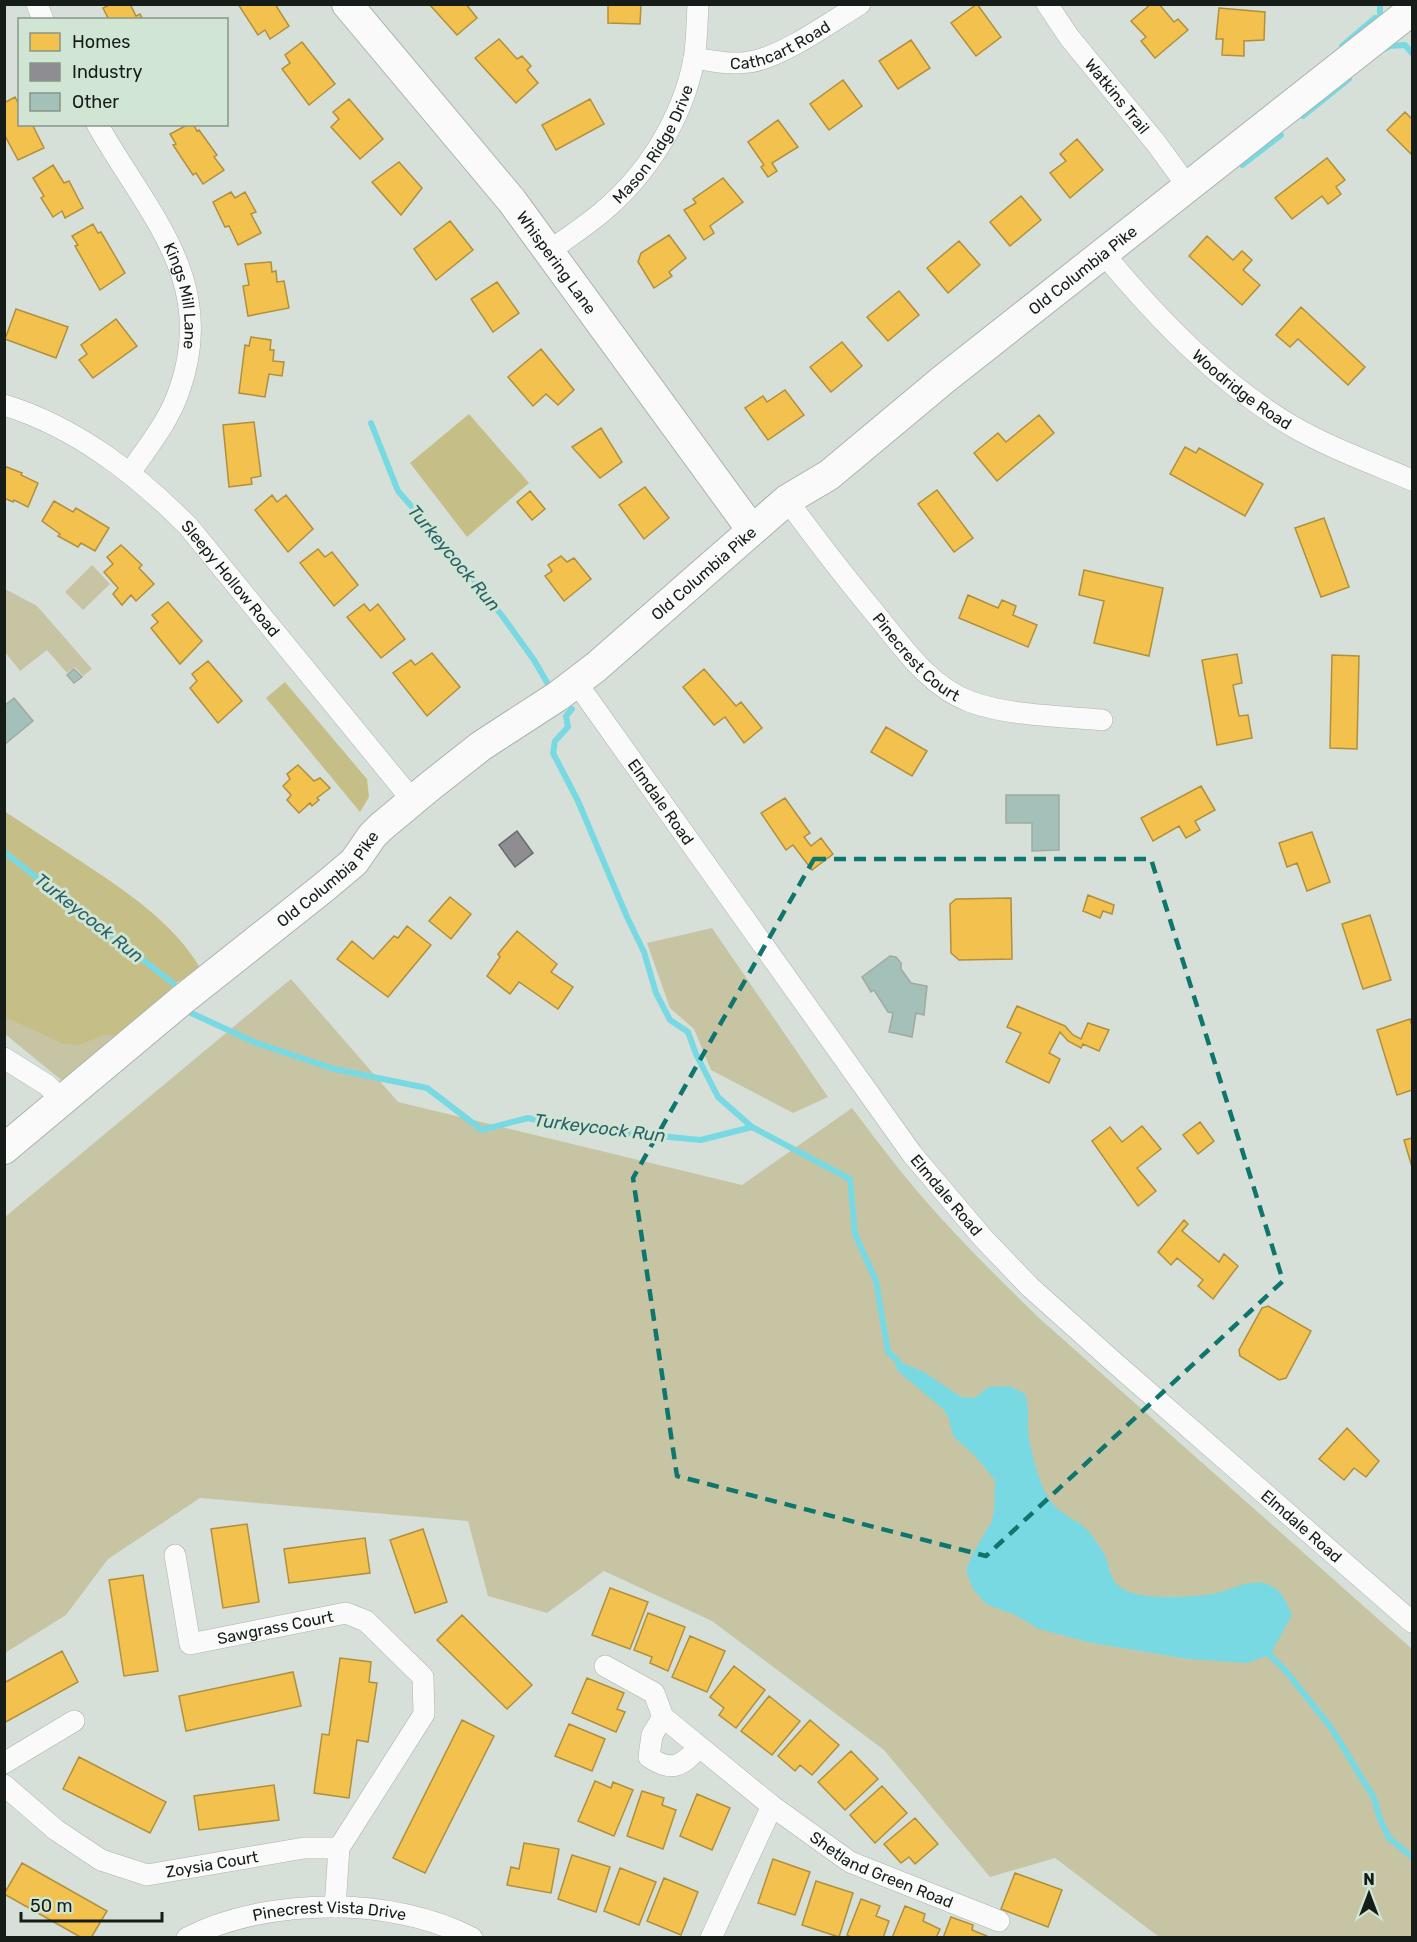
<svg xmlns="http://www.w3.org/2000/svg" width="1417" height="1942" viewBox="0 0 1417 1942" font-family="Rubik,sans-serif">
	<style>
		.green { fill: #c7c4a4 }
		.forest { fill: #c6be87 }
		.water { fill: #78d9e3 }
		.homes { fill: #f2c14e; stroke: #b0903e; stroke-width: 1.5 }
		.industry { fill: #8d8d92; stroke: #696b6d; stroke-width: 1.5 }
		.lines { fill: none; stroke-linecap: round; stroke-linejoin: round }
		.stream { stroke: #78d9e3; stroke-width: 6 }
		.building { fill: #a4c1b9; stroke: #a0a9a4; stroke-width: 1.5 }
		.street-casing { stroke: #abb3ac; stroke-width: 22 }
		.secondary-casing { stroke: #abb3ac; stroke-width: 32 }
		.street { stroke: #f9faf9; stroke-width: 21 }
		.secondary { stroke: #f9faf9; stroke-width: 30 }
		.marked { fill: none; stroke: #0f766e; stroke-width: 4.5; stroke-dasharray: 12 8; stroke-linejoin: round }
		.labels { text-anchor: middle; stroke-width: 6; stroke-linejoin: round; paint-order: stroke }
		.street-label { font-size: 16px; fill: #161d18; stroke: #d1e5d5 }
		.water-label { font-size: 18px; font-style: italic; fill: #2a6169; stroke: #d1e5d5 }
	</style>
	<rect width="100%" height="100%" fill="#d6e0d8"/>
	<path class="green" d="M92,565L110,584L83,610L65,592Z
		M5,589L37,606L92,669L83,676L75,667L67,673L47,650L20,671L5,652Z
		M4,899L132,1029L66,1084L5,1034Z
		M712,928L828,1097L793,1113L711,1070L694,1029L670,1008L647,943Z
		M291,979L398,1102L742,1185L852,1108C880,1145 908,1182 939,1216C971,1251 1005,1285 1039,1318L1412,1649V1937H1159L1055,1858L990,1877L884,1750L712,1621L604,1571L547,1613L488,1596L468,1521L200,1498L108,1559L66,1615L5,1653V1217Z"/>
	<path class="forest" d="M469,414L529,483L467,537L410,463Z
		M285,682L367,779L369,797L360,812L266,698Z
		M4,811C30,828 56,845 82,862C127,892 173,922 201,969L174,984L154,1013L117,1035H103L80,1045L61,1043L14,1021L5,1018Z"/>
	<path class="water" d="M898,1361L924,1372L961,1397L975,1398L988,1387L1010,1386L1025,1394C1030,1410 1027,1415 1028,1430C1030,1450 1039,1484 1050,1500C1058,1513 1074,1518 1085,1528C1092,1534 1097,1543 1102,1550C1112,1566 1106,1581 1127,1591C1146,1600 1193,1597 1213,1594C1229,1591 1250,1578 1267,1584C1282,1590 1286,1601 1292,1615L1270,1655L1247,1663L1188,1659L1092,1643L1039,1629L1015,1615L986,1604L973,1589L967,1574V1567L974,1551L991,1523L994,1511L995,1480L974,1455L953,1436L949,1419L940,1402L900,1369Z"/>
	<path class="homes" d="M111,4H130L136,16L140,14L143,20H109L103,8Z
		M238,4H275L289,26L270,39L265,30L258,35Z
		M429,4H466L477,18L457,35Z
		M608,4H641L640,24L608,23Z
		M977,4L1001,37L976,56L951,23Z
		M1151,4H1159L1174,22L1178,19L1188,30L1155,58L1141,41L1146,37L1131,21Z
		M1219,8L1265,12L1264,40L1244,41V56L1222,55L1223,39H1216Z
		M499,39L517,59L522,56L531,66L527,70L538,83L516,103L475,58Z
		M911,40L930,68L898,89L879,61Z
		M302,42L335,84L309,105L282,69L290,63L285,55Z
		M843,80L862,106L829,130L810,104Z
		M15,97L20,106V124H32L44,148L18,160L4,134V103Z
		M349,99L383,139L360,159L331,127L339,119L333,112Z
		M590,99L604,124L556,150L542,125Z
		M1405,112L1412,119V155L1387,130Z
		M778,120L798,147L772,163L777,171L768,177L761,167L764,165L748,142Z
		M189,124H193L197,131L199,130L217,155L214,157L224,170L203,184L196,173L193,175L173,145L176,144L170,134Z
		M1077,139L1103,170L1070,198L1050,173L1066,161L1060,154Z
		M1327,158L1345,180L1336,187L1341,194L1328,204L1322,196L1292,219L1275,198Z
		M399,162L422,188L401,215L372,182Z
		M53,165L64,183L69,181L83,208L65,218L62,211L53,217L41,198L44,196L33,178Z
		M723,178L743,202L710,226L714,233L704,240L684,210L696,203L693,199Z
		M231,192L235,198L245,192L256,212L251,214L261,233L238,245L229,226L225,227L213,202Z
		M1021,196L1041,220L1010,246L990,222Z
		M450,221L473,250L436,280L414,249Z
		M93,224L98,233L101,232L125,273L100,290L75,246L78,245L72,236Z
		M669,235L686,258L669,272L672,276L654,288L638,262L641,253Z
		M1207,236L1233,260L1242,251L1252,260L1243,270L1260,285L1242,305L1189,256Z
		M959,241L980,265L948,293L927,268Z
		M271,262L272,272L276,271L277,282L284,281L289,308L248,316L243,286L249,285L245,264Z
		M497,282L519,313L493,332L471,299Z
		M899,291L919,315L888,341L867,317Z
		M1301,307L1365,367L1348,385L1298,339L1290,347L1276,335Z
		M16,309L68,327L56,358L5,339Z
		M116,319L137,346L93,378L79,360L87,354L81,345Z
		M251,337L271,340L270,350H274L273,361L284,362L282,376L269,374L265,397L239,393L245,345L249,346Z
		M842,342L862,366L831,392L810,367Z
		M541,349L574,390L558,405L546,394L533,406L508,377Z
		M785,390L804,415L768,440L745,408L763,396L767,402Z
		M1039,415L1054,433L997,481L974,453L998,433L1006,442Z
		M254,422L261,476L251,478L252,484L229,487L223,425Z
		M601,428L622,462L600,478L572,447Z
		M1185,447L1196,453L1199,448L1263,484L1245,516L1170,474Z
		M4,466L22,473L21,475L38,483L28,507L14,500L13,502L4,498Z
		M645,487L669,518L644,539L619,505Z
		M937,490L973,538L954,552L918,504Z
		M530,491L545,509L532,520L517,502Z
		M272,495L277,502L286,495L313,529L288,552L255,510Z
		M54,501L73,512L76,508L109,528L95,551L81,543L78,547L58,536L60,534L42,521Z
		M1324,518L1349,587L1321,597L1295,528Z
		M121,545L142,565L139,568L154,584L136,601L131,595L122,605L113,594L118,588L104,572L113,564L107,557Z
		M318,549L325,557L332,552L358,585L334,606L300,563Z
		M561,556L567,562L574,558L591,579L564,601L545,576L552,571L548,565Z
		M1084,570L1163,588L1149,656L1094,643L1104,601L1079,595Z
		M968,595L998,608L1002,600L1016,606L1013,615L1037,625L1028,647L959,618Z
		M168,602L202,641L180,664L151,628L158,622L152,615Z
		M364,604L370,611L378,604L405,639L381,658L347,617Z
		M432,653L460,687L427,716L393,673L411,660L415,665Z
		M1237,654L1242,683L1233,685L1239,716L1248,715L1252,738L1217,745L1202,660Z
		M1332,655L1359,656L1357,749L1330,748Z
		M208,661L242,701L218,723L190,688L197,681L192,674Z
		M704,669L736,706L741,702L762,728L744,743L725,717L714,725L683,687Z
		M886,727L927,751L912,776L871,752Z
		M298,765L314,781L320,778L330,788L317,798L319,800L312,806L310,803L299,813L287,800L291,795L283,786L290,779L287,774Z
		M1201,786L1215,810L1195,821L1200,830L1186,838L1179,826L1153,841L1141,818Z
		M785,798L810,833L804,837L811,846L821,838L833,854L812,870L793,845L786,850L761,813Z
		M1312,832L1330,882L1307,891L1297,863L1287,867L1279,843Z
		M1088,895L1114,905L1112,914L1103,911L1100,918L1083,911Z
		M450,897L471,914L451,939L429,921Z
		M1011,898L1012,959L959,960L951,953L950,904L956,899Z
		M1370,915L1391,980L1363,989L1342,924Z
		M407,926L431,945L388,997L337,959L352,941L373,959L394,936L398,938Z
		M517,931L557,964L551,972L573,987L558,1009L519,982L510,994L487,976L500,957L498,954Z
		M1017,1006L1065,1026L1073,1035L1081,1039L1088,1023L1109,1030L1099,1051L1083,1044L1081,1048L1068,1041L1060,1032L1049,1053L1060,1059L1049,1083L1006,1062L1021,1033L1007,1027Z
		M1410,1019L1412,1026V1090L1397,1095L1377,1030Z
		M1200,1122L1214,1141L1198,1154L1183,1135Z
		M1142,1126L1161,1149L1137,1168L1156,1191L1138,1206L1092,1141L1110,1127L1122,1142Z
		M1412,1138V1167L1404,1140Z
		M1184,1220L1188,1224L1182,1231L1219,1262L1224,1254L1238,1266L1213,1299L1198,1286L1203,1280L1177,1258L1171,1265L1158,1252Z
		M1268,1306L1311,1331L1286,1378L1279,1380L1240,1356L1239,1350L1262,1308Z
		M1347,1428L1379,1461L1366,1477L1354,1468L1344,1480L1319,1459Z
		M247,1524L259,1602L223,1608L211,1529Z
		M423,1529L447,1602L415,1613L390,1540Z
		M365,1538L370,1573L289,1583L284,1549Z
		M143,1575L158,1671L124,1676L109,1580Z
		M610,1588L648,1602L630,1649L592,1635Z
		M648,1613L685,1627L668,1671L650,1663L652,1657L634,1650Z
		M462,1615L532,1685L507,1709L437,1640Z
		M690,1636L725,1651L707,1692L672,1677Z
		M62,1651L78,1682L4,1723V1683Z
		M340,1658L371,1662L369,1682L377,1683L368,1742L357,1740L349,1798L314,1793L322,1734L329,1735Z
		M734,1666L765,1690L736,1728L719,1715L724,1708L710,1697Z
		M293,1672L301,1706L186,1731L179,1696Z
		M587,1678L624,1693L617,1709L625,1712L616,1732L572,1713Z
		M769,1696L800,1721L772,1755L741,1731Z
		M462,1720L494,1736L425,1873L393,1858Z
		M810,1720L839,1745L812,1775L800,1765L795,1771L778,1756Z
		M569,1724L605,1739L592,1771L555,1756Z
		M851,1751L878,1779L845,1810L818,1782Z
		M79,1757L166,1802L150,1833L63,1789Z
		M595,1781L611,1788L613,1782L633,1790L614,1836L578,1821Z
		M274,1785L279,1820L199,1830L194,1796Z
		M882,1786L907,1813L875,1843L850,1815Z
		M642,1791L664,1798L662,1805L676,1810L663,1849L627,1836Z
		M697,1794L730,1808L712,1850L680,1836Z
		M915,1818L938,1844L915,1864L909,1857L901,1863L884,1844Z
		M524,1843L559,1849L551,1893L507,1885L511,1867L519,1869Z
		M572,1855L610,1867L596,1912L558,1899Z
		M773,1859L810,1872L795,1915L758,1903Z
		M22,1863L107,1911L91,1938H82L4,1894Z
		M620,1868L656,1882L639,1925L604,1911Z
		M1015,1873L1062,1890L1048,1927L1001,1909Z
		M664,1878L698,1892L681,1935L647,1921Z
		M816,1881L853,1893L839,1937L802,1925Z
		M861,1899L880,1906L876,1916L889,1921L883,1938H852L847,1935Z
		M905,1906L925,1914L923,1921L940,1929L936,1938H892Z
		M951,1917L973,1925L972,1930L987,1936V1938H943Z"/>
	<path class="industry" d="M517,831L533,853L515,867L499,845Z"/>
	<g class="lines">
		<path class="stream" d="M1380,15V4
			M1342,46L1375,18
			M1384,49L1390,46L1405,45L1412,53
			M1303,116L1349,79
			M1242,165L1281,135
			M371,423L398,491L456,557L503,617L534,660L549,686
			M572,709L566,716L568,727L555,741L553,753L578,801L627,917L644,952L656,993L670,1020L688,1032L696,1054L718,1097L752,1127L850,1179L855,1234L876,1281L888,1352L898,1361L900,1369L944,1406
			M4,852L174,984
			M189,1012L254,1042L334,1069L427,1088L482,1130L528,1118L574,1128L701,1140L752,1127
			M1265,1650L1286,1671L1332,1729L1374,1798L1380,1819L1389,1838L1412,1857"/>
	</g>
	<path class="building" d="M74,669L82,677L74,683L67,675Z
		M14,698L33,721L4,745V706Z
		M1006,795H1059V850L1032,851V823H1006Z
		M890,956L896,957L901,963V969L911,983L927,986L924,1015L916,1013L912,1037L889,1032L893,1013L888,1012L874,990L871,992L862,977Z"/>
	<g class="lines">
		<g class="street-casing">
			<g id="street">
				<path d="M37,4L43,20"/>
				<path id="s1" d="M1047,4L1069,37L1156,143L1188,187"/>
				<path id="s2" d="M694,58C713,61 730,65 749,62C781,58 831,22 860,4"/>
				<path id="s3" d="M97,124C147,213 219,281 179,391C169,421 148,446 130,473"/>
				<path id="s4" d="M549,251C566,239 584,227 601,213C647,175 683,118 694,59C697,41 697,23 698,4"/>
				<path id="s5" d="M1104,254C1158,319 1218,382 1292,426C1330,448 1372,463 1412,480"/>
				<path id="s6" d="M4,405C76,427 136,474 188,526L413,801"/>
				<path id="s7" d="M787,500C815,538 844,576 874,612C902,646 929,687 971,702C1011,716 1060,716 1102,720"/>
				<path id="s8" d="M576,682L912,1154L983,1238L1030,1287L1116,1364L1412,1622"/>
				<path d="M4,1058L47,1085L62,1100"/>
				<path id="s9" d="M175,1555L190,1644L346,1613L366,1621L423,1677L424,1714L339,1848L335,1907"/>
				<path id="s10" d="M605,1666L654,1693L663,1717L772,1806L850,1862L999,1921"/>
				<path d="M663,1717L652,1735L649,1757C672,1773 682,1766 699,1747"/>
				<path d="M4,1763L74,1721"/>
				<path id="s11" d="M4,1785L56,1830L101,1860L147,1875L304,1848H339"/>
				<path id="s12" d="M187,1938C267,1897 392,1896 472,1938"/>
				<path d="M711,1938L772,1806"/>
			</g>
		</g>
		<g class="secondary-casing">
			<g id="secondary">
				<path id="s13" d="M347,4L512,201L752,530"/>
				<path id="s14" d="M4,1149L182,1000L323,888L354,862L372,836L381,827L429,787L481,746L558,696L596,667L787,500L829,475L944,379L1412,10"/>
			</g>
		</g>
		<use href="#street" class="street"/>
		<use href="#secondary" class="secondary"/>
	</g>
	<path class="marked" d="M814,859H1151L1283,1281L986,1556L677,1476L633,1178Z"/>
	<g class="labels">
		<g class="street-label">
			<text dy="6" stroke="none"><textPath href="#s2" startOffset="90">Cathcart Road</textPath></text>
			<text dy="6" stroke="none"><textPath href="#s1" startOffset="116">Watkins Trail</textPath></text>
			<text dy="6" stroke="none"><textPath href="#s4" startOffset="152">Mason Ridge Drive</textPath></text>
			<text dy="6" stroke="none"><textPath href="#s13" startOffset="333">Whispering Lane</textPath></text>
			<text dy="6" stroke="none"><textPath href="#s14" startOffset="1394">Old Columbia Pike</textPath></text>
			<text dy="6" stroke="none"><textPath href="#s3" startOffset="194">Kings Mill Lane</textPath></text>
			<text dy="6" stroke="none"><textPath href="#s5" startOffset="194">Woodridge Road</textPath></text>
			<text dy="6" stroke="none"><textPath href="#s14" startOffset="908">Old Columbia Pike</textPath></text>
			<text dy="6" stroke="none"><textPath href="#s6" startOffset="290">Sleepy Hollow Road</textPath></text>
			<text dy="6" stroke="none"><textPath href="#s7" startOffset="204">Pinecrest Court</textPath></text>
			<text dy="6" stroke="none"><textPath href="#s8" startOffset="147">Elmdale Road</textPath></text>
			<text dy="6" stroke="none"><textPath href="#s14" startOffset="422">Old Columbia Pike</textPath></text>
			<text dy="6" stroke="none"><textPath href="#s8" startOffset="633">Elmdale Road</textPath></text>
			<text dy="6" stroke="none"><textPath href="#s8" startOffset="1119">Elmdale Road</textPath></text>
			<text dy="6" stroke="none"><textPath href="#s9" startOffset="177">Sawgrass Court</textPath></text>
			<text dy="6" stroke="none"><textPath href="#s11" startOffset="237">Zoysia Court</textPath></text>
			<text dy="6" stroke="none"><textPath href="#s10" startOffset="350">Shetland Green Road</textPath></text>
			<text dy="6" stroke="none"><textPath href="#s12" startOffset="147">Pinecrest Vista Drive</textPath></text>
		</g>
		<g class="water-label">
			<text transform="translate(454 558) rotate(50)" y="6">Turkeycock Run</text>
			<text transform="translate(89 918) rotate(38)" y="6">Turkeycock Run</text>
			<text transform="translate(600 1128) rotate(7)" y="6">Turkeycock Run</text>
		</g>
	</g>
	<rect width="1417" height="1942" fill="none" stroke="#161d18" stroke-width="12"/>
	<rect x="18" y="18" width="210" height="108" fill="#d1e5d5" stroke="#869589" stroke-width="1.5"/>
	<rect x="30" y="33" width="30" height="18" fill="#f2c14e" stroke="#869589" stroke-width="1.5"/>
	<text x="72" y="48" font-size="18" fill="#161d18">Homes</text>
	<rect x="30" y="63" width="30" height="18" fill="#8d8d92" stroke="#869589" stroke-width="1.5"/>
	<text x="72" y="78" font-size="18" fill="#161d18">Industry</text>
	<rect x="30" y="93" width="30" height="18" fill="#a4c1b9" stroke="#869589" stroke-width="1.5"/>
	<text x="72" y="108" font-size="18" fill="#161d18">Other</text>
	<g transform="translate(1369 1894)" stroke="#d1e5d5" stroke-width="4.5" paint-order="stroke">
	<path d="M0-4.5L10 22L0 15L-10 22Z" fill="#161d18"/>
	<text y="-9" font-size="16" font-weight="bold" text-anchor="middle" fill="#161d18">N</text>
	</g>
	<path d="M21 1912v9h141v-9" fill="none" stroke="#161d18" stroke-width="3"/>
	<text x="30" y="1912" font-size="18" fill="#161d18" stroke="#d1e5d5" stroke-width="4.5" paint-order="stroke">50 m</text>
</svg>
